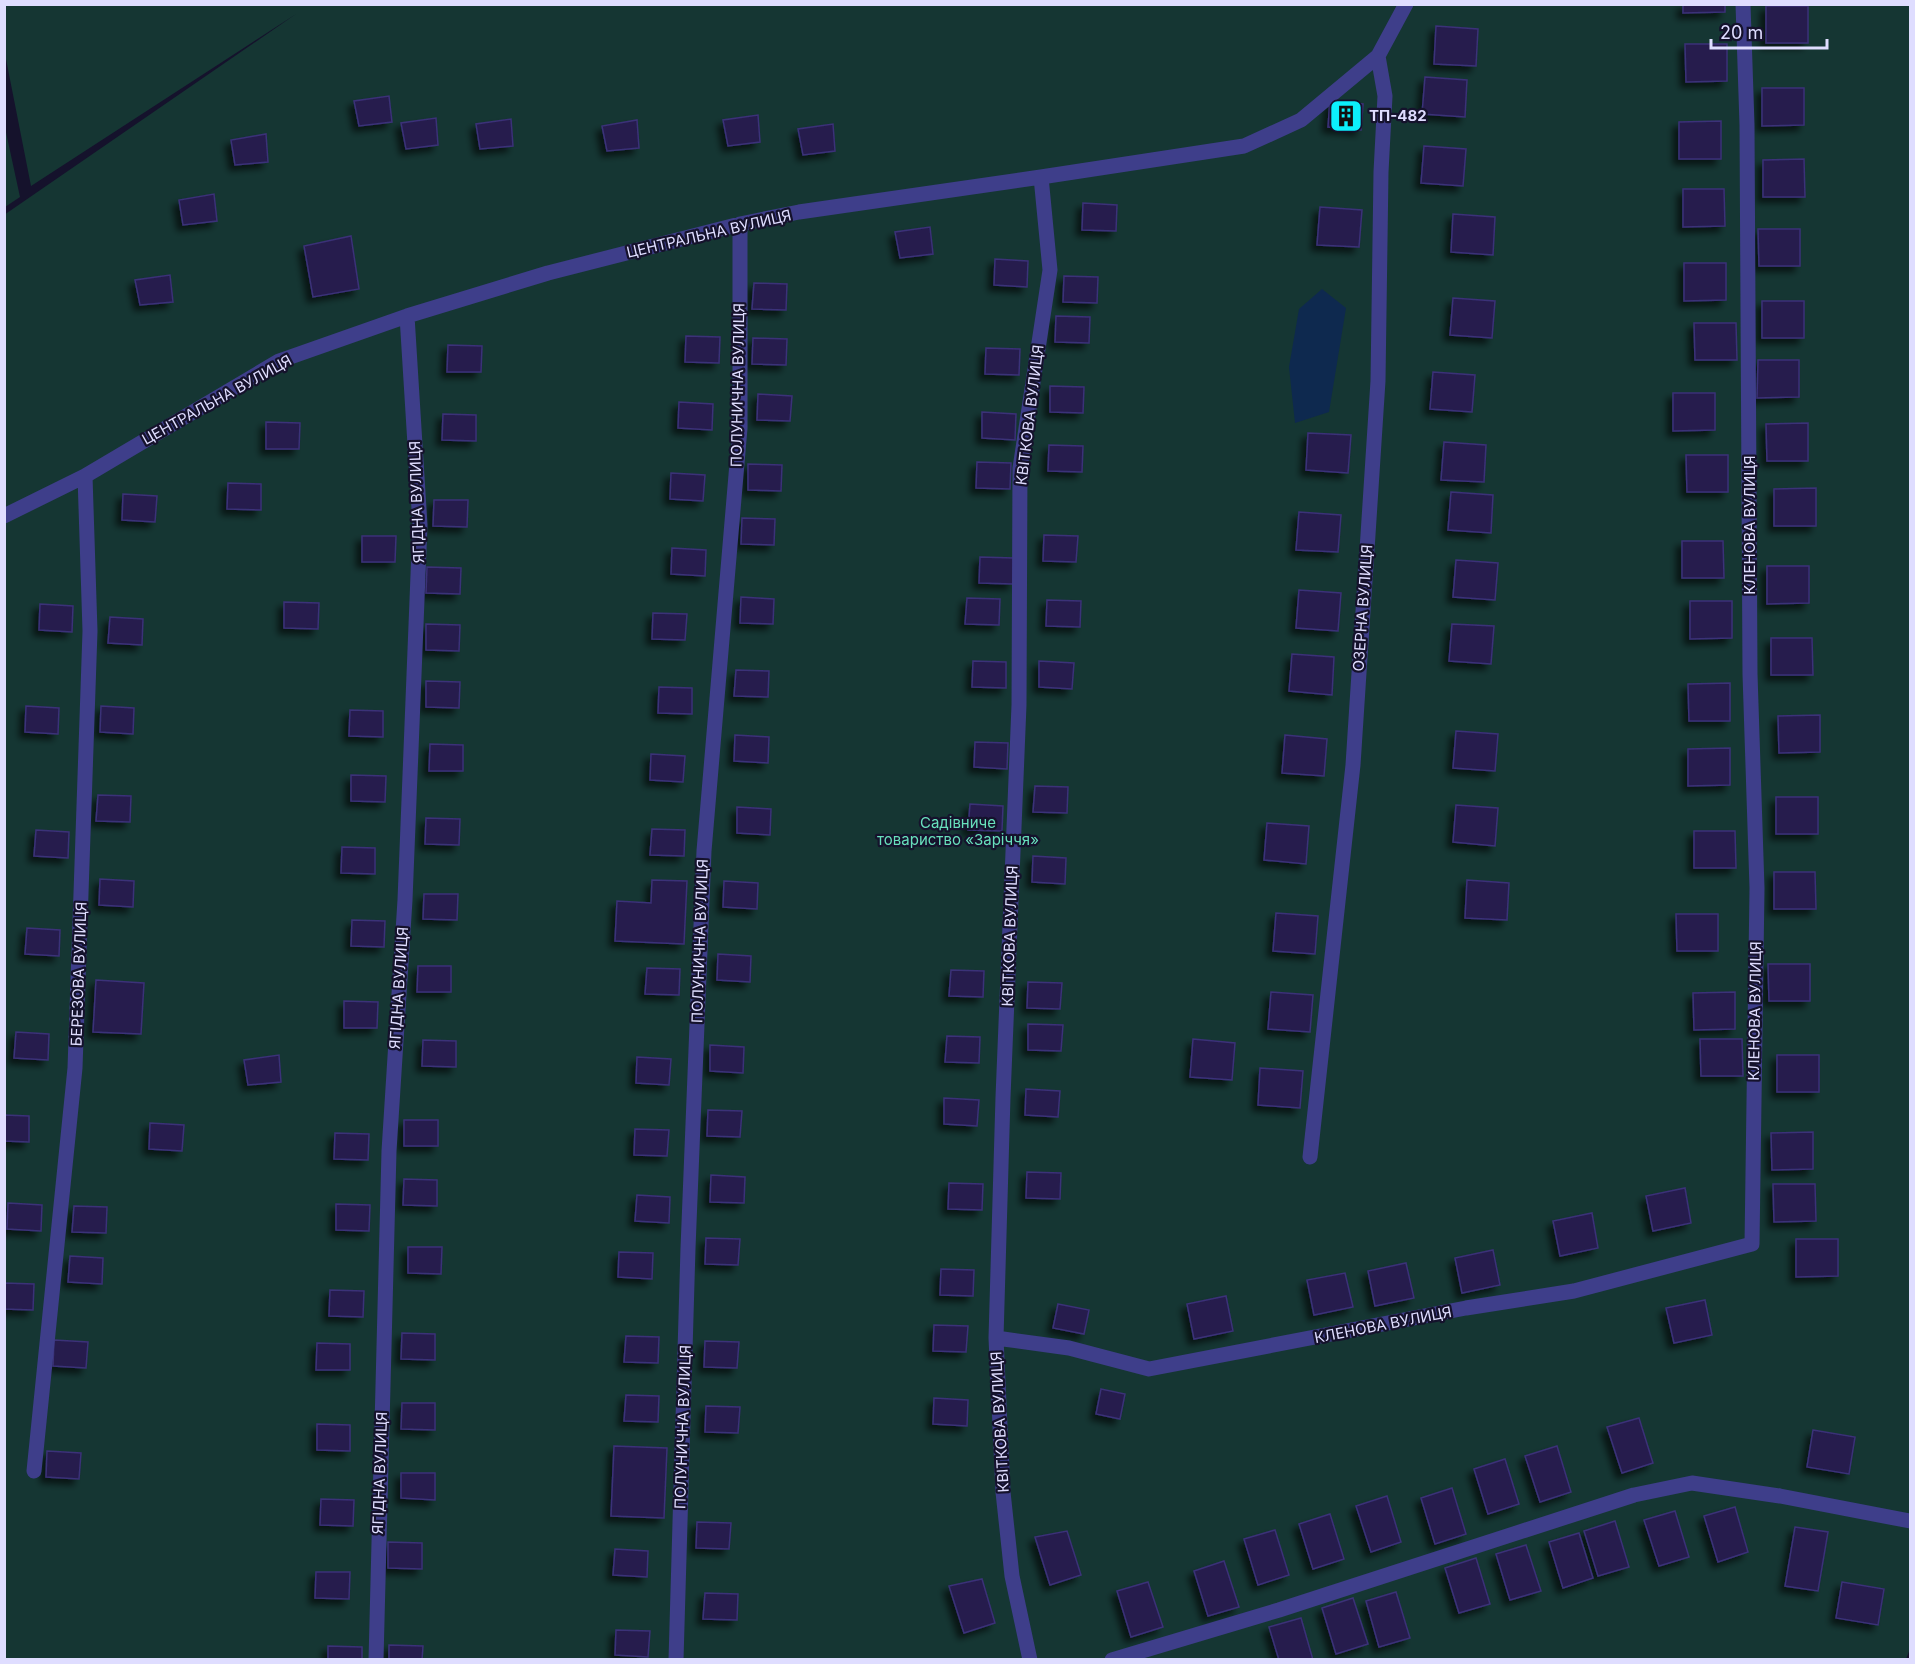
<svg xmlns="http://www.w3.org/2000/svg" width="1915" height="1664" viewBox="0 0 1915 1664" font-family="Inter,sans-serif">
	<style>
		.green { fill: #153633 }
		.water { fill: #0e294f }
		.building { fill: #251e4d; stroke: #3b3078; stroke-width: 1.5; filter: url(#shadow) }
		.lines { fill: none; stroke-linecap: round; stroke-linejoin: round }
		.minor { stroke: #3e3e8a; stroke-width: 15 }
		.labels { text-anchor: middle; stroke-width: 4.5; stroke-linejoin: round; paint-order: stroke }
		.poi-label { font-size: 15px; font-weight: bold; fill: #dfddff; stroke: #15122c; text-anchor: start }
		.street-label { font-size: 15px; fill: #dfddff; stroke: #15122c }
		.park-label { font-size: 15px; fill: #68e0bc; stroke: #15122c }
	</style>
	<defs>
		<filter id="shadow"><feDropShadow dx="-5.5" dy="5.5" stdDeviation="3" flood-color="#0009"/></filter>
	</defs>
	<rect width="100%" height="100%" fill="#15122c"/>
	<path class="green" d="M5,5H1910V1649L1906,1659H5L4,215L296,14L31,186L5,54Z
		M4,123L20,197L5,207H4Z"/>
	<path class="water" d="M1322,289L1346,308L1329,412L1295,423L1289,367L1299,309Z"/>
	<path class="building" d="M1683,4H1725V12L1683,13Z
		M1766,6H1808V43H1766Z
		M1436,26L1478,29L1476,66L1434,64Z
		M1685,44H1727V81L1686,82Z
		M1425,77L1467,80L1465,117L1422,114Z
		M1762,88H1804V125L1762,126Z
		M389,96L392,122L359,126L354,101Z
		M1330,101L1363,104L1361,130L1328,127Z
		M758,115L760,142L728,146L723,120Z
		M436,118L438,145L406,149L401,123Z
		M511,119L513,146L480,149L476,124Z
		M637,120L639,148L607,151L602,126Z
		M1721,121V159H1679V122Z
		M833,124L835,151L803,155L798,129Z
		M266,134L268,162L235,165L231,140Z
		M1424,146L1466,149L1463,186L1421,183Z
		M1804,159L1805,197H1763V160Z
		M1683,189H1724L1725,226L1683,227Z
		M214,194L217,221L183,225L179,200Z
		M1083,203L1117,205L1116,231L1082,230Z
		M1320,207L1362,210L1359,247L1317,245Z
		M1453,214L1495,217L1493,255L1451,252Z
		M930,227L933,254L900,258L895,232Z
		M1758,229H1800V266H1759Z
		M351,236L359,289L313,297L304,246Z
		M995,259L1028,261L1027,287L994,285Z
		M1684,263H1726V300L1684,301Z
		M170,275L173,302L140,305L135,280Z
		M1064,276L1098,277L1097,303L1063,302Z
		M754,283L787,284L786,310L752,309Z
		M1453,298L1495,301L1492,338L1450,335Z
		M1762,301H1804V338H1762Z
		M1056,316L1090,317L1089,343L1055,342Z
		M1694,323H1736L1737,360H1695Z
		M686,336L720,337L719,363L685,362Z
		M753,338L787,339L786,365L752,364Z
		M448,345L482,346L481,372H447Z
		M986,348L1020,349L1019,375L985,374Z
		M1758,360H1799V397L1757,398Z
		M1433,372L1475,375L1472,412L1430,409Z
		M1050,386L1084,387L1083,413L1050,412Z
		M1673,393H1715V430L1673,431Z
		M758,394L792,396L790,421L757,420Z
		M679,402L713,404L712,430L678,428Z
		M982,412L1016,414L1015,440L982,438Z
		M443,414L476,415V441L442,440Z
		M266,422L300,423L299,449H266Z
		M1808,423V461H1767L1766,424Z
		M1308,433L1351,435L1348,473L1306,470Z
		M1444,442L1486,445L1484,482L1441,480Z
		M1049,445L1083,446L1082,472L1048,471Z
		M1686,455H1728V492H1687Z
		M977,462L1011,463L1010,489L976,488Z
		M748,464L782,465L781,491L748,490Z
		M671,473L705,475L703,501L670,499Z
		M228,483L261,484V510L227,509Z
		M1816,488V526H1774V489Z
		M1451,492L1493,495L1491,533L1448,530Z
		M123,494L157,496L155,522L122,520Z
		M434,500H468L467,527L433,526Z
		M1299,512L1341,515L1338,552L1296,550Z
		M742,518L775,519L774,545L741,544Z
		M1044,535L1078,536L1076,562L1043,561Z
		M362,536H396L395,562H362Z
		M1682,541H1723L1724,578H1682Z
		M672,548L706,550L705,576L671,574Z
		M980,557L1014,558L1013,584L979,583Z
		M1456,560L1498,563L1495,600L1453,597Z
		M1767,566H1809V603L1767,604Z
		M427,567L461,568L460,594L426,593Z
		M1299,590L1341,593L1338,631L1296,628Z
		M741,597L774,599L773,624L740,623Z
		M967,598L1000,599L999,625L965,624Z
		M1047,600L1081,601L1080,627L1046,626Z
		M1690,601H1732V638L1690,639Z
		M284,602L319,603L318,629L284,628Z
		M40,604L73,606L72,632L39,630Z
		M653,613L687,614L685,640L652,639Z
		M110,617L143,619L142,645L108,643Z
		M426,624L460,625L459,651L426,650Z
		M1452,624L1494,626L1491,664L1449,661Z
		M1771,638H1812L1813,675H1771Z
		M1292,654L1334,657L1332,695L1289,691Z
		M973,661L1006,662V688L972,687Z
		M1039,661L1074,663L1072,689L1039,687Z
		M736,670L769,671L768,697L734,696Z
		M426,681L460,682L459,708L426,707Z
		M1730,683V721H1689L1688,684Z
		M659,687L692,688V714L658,713Z
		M26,706L59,708L58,734L25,732Z
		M101,706L134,708L133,734L100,732Z
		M350,710L383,711V737L349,736Z
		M1820,715V752L1779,753L1778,716Z
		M1456,731L1498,734L1495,771L1453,768Z
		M735,735L769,737L768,763L734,761Z
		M1285,735L1327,739L1324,776L1282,773Z
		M975,742L1008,743L1007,769L974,767Z
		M430,744L463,745V771H429Z
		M1730,748V785L1688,786V749Z
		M651,754L685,756L683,782L650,780Z
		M351,775L386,776L385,802L351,801Z
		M1035,786L1068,787L1067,813L1033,812Z
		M98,795L131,796L130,822L96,821Z
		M1776,797H1818V834H1776Z
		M970,804L1003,806L1002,831L968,830Z
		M1456,805L1498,808L1495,846L1453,842Z
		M737,807L771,809L770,835L737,833Z
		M426,818L460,819L459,845L425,844Z
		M1267,823L1309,826L1306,864L1264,860Z
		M652,829L685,830L684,856L650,855Z
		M36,830L69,832L68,858L34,856Z
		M1694,831H1735L1736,868H1694Z
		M342,847L375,848V874L341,873Z
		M1033,856L1066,858L1065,884L1032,882Z
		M1774,872H1815L1816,909H1774Z
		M100,879L134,881L133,907L99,905Z
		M652,880L687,881L684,944L615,941L617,901L651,903Z
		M1467,880L1509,883L1507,920L1465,918Z
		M724,881L758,883L757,909L723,907Z
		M424,894H458L457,920L423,919Z
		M1276,913L1318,916L1315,954L1273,951Z
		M1676,914H1718V951H1677Z
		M352,920L385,921L384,947L351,946Z
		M27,928L60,930L59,956L25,954Z
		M718,954L751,956L750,982L717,980Z
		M1768,964H1810V1001H1769Z
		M418,966H451V992H417Z
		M647,968L680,969L679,995L645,994Z
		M951,970L984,971L983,997L949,996Z
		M96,980L144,983L141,1034L93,1032Z
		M1028,982L1062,983L1060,1009L1027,1008Z
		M1271,992L1313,995L1310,1032L1268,1029Z
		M1735,992V1029L1694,1030L1693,993Z
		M344,1001L378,1002L377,1028H344Z
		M1028,1024L1063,1025L1061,1051L1028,1050Z
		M16,1032L49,1034L48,1060L14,1058Z
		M947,1036L980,1037L979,1063L945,1062Z
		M1193,1039L1235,1043L1232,1080L1190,1077Z
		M1700,1039H1742L1743,1076H1701Z
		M423,1040L456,1041V1067L422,1066Z
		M710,1045L744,1047L743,1073L710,1071Z
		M279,1055L281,1082L248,1085L244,1060Z
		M1777,1055H1819V1092H1777Z
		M637,1057L671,1059L669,1085L636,1083Z
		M1260,1068L1303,1071L1300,1108L1258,1105Z
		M1026,1089L1060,1091L1058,1117L1025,1115Z
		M944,1098L979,1100L977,1126L944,1124Z
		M708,1110L742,1111L740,1137L707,1136Z
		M4,1115L29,1116V1142L4,1141Z
		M404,1120H438V1146H404Z
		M150,1123L184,1125L182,1151L149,1149Z
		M635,1129L669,1130L667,1156L634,1155Z
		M1813,1132V1169L1772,1170L1771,1133Z
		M335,1133L369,1134L368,1160L334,1159Z
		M1027,1172L1061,1173L1060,1199L1026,1198Z
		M711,1175L745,1177L744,1203L710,1202Z
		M404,1179L437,1180V1206L403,1205Z
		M949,1183L983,1184L982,1210L948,1209Z
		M1773,1184H1815L1816,1221L1774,1222Z
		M1685,1188L1691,1223L1653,1231L1646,1196Z
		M637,1195L670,1197L669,1223L635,1221Z
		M8,1203L42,1205L41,1231L7,1229Z
		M336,1204L370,1205L369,1231L336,1230Z
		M74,1206L107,1207L106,1233L72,1232Z
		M1592,1213L1598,1248L1560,1256L1553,1221Z
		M706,1238L740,1239L738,1265L705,1264Z
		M1796,1239H1838V1276L1796,1277Z
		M408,1247H442L441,1274L408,1273Z
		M1493,1250L1500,1285L1462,1293L1455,1258Z
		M619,1252L653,1253L652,1279L618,1277Z
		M70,1256L103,1258L102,1284L68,1282Z
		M1406,1263L1414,1298L1375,1306L1368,1271Z
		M941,1269L974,1270L973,1296L940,1295Z
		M1345,1273L1353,1307L1314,1315L1307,1280Z
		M4,1283L34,1284L33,1310L4,1309Z
		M330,1290L364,1291L363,1317L329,1316Z
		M1226,1296L1233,1331L1194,1339L1187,1304Z
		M1705,1300L1712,1335L1674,1343L1666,1308Z
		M1058,1304L1089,1310L1084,1334L1053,1328Z
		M934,1325L968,1326L966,1352L933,1351Z
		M402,1333L435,1334V1360L401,1359Z
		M626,1336L659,1337L658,1363L624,1362Z
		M54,1340L88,1342L86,1368L53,1366Z
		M705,1341L739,1342L737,1368L704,1367Z
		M317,1343L350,1344V1370H316Z
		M1101,1389L1125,1394L1120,1419L1096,1414Z
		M626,1395L659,1396L658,1422L624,1421Z
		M934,1398L968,1400L967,1426L933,1424Z
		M402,1403H435V1430L401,1429Z
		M706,1406L740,1407L738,1433L705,1432Z
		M1639,1418L1653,1463L1622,1473L1607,1427Z
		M317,1424L350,1425V1451L317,1450Z
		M1813,1430L1855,1437L1849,1474L1807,1467Z
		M614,1446L667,1448L664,1518L611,1516Z
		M1557,1446L1571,1492L1540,1502L1525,1456Z
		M47,1451L81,1453L79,1479L46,1477Z
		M1505,1459L1519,1504L1488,1514L1474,1469Z
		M401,1473H435V1500L401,1498Z
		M1452,1488L1466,1534L1435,1544L1421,1498Z
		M1387,1496L1401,1542L1371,1552L1356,1506Z
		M321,1499L354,1500L353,1526L320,1525Z
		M1735,1507L1748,1552L1718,1562L1704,1516Z
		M1675,1511L1689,1557L1659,1566L1644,1520Z
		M1330,1514L1344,1559L1313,1569L1299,1524Z
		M1615,1521L1629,1567L1598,1576L1584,1531Z
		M697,1522L731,1523L729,1549L696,1548Z
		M1795,1527L1828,1532L1818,1591L1785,1586Z
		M1275,1530L1289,1575L1258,1585L1244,1539Z
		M1067,1531L1081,1575L1050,1585L1035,1537Z
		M1579,1533L1593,1578L1563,1588L1549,1542Z
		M388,1542L422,1543V1569L388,1568Z
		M1526,1545L1541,1591L1510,1600L1496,1554Z
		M615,1549L648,1551L647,1577L613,1575Z
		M1476,1558L1490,1604L1459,1613L1445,1568Z
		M1224,1561L1239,1607L1208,1616L1194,1571Z
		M316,1572H350L349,1599L315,1598Z
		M982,1579L995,1623L964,1633L949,1586Z
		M1148,1582L1163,1627L1131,1637L1117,1591Z
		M1842,1582L1884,1589L1878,1625L1836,1618Z
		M1396,1592L1410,1638L1379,1647L1366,1601Z
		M705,1593L738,1594L737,1620L703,1619Z
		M1353,1598L1368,1644L1336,1654L1322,1608Z
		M1301,1618L1313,1660H1279L1269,1627Z
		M616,1630L650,1631L648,1657L615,1655Z
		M389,1645L423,1646L422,1660H389Z
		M328,1646L362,1647V1660H328Z"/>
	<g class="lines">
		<path class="minor" d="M4,516L85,476L279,361L407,316L548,273L740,224L799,212L1041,177L1244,146L1301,120L1378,56L1406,4
			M1310,1157L1353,765L1378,381L1381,172L1385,96L1378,56
			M996,1338L1069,1348L1149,1369L1466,1308L1574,1291L1752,1244L1757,888L1750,674L1747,125L1743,4
			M34,1471L75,1068L90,631L85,476
			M376,1660L389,1151L405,900L420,525L407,316
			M676,1660L688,1248L704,851L740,428V224
			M1030,1660L1012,1576L1003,1492L996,1338L1003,1097L1019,705L1020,468L1050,270L1041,177
			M1112,1660L1279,1610L1634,1495L1692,1483L1780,1496L1910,1521"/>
	</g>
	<defs>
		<g id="building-square" transform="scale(1.725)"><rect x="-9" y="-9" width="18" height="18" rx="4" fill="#0cf0fc" stroke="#15122c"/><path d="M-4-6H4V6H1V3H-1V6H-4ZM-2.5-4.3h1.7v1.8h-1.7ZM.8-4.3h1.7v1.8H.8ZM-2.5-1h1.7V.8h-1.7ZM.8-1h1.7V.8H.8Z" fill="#111"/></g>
	</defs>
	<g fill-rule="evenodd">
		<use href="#building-square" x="1346" y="116"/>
	</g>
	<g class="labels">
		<g class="poi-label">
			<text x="1369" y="121">ТП-482</text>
		</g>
		<g class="street-label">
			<text transform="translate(709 234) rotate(-13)" y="5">ЦЕНТРАЛЬНА ВУЛИЦЯ</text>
			<text transform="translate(738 385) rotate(-89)" y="5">ПОЛУНИЧНА ВУЛИЦЯ</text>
			<text transform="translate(217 400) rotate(-29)" y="5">ЦЕНТРАЛЬНА ВУЛИЦЯ</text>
			<text transform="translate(1030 415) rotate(-83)" y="5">КВІТКОВА ВУЛИЦЯ</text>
			<text transform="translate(417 502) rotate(-92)" y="5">ЯГІДНА ВУЛИЦЯ</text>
			<text transform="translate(1750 525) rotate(-90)" y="5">КЛЕНОВА ВУЛИЦЯ</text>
			<text transform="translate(1363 608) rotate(-86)" y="5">ОЗЕРНА ВУЛИЦЯ</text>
			<text transform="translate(1010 936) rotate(-88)" y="5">КВІТКОВА ВУЛИЦЯ</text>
			<text transform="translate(700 941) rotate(-88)" y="5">ПОЛУНИЧНА ВУЛИЦЯ</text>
			<text transform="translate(79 974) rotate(-88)" y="5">БЕРЕЗОВА ВУЛИЦЯ</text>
			<text transform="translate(399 988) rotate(-86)" y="5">ЯГІДНА ВУЛИЦЯ</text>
			<text transform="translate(1755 1011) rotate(-89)" y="5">КЛЕНОВА ВУЛИЦЯ</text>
			<text transform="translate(1383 1325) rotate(-11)" y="5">КЛЕНОВА ВУЛИЦЯ</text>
			<text transform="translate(1000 1422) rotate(-93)" y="5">КВІТКОВА ВУЛИЦЯ</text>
			<text transform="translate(683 1427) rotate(-88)" y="5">ПОЛУНИЧНА ВУЛИЦЯ</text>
			<text transform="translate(380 1473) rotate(-88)" y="5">ЯГІДНА ВУЛИЦЯ</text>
		</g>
		<g class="park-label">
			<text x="958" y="828">Садівниче<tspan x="958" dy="17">товариство «Заріччя»</tspan></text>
		</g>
	</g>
	<rect width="1915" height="1664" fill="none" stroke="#dfddff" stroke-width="12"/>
	<path d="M1711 39v9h116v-9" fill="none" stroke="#dfddff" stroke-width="3"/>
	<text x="1720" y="39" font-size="18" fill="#dfddff" stroke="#15122c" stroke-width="4.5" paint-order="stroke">20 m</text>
</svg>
